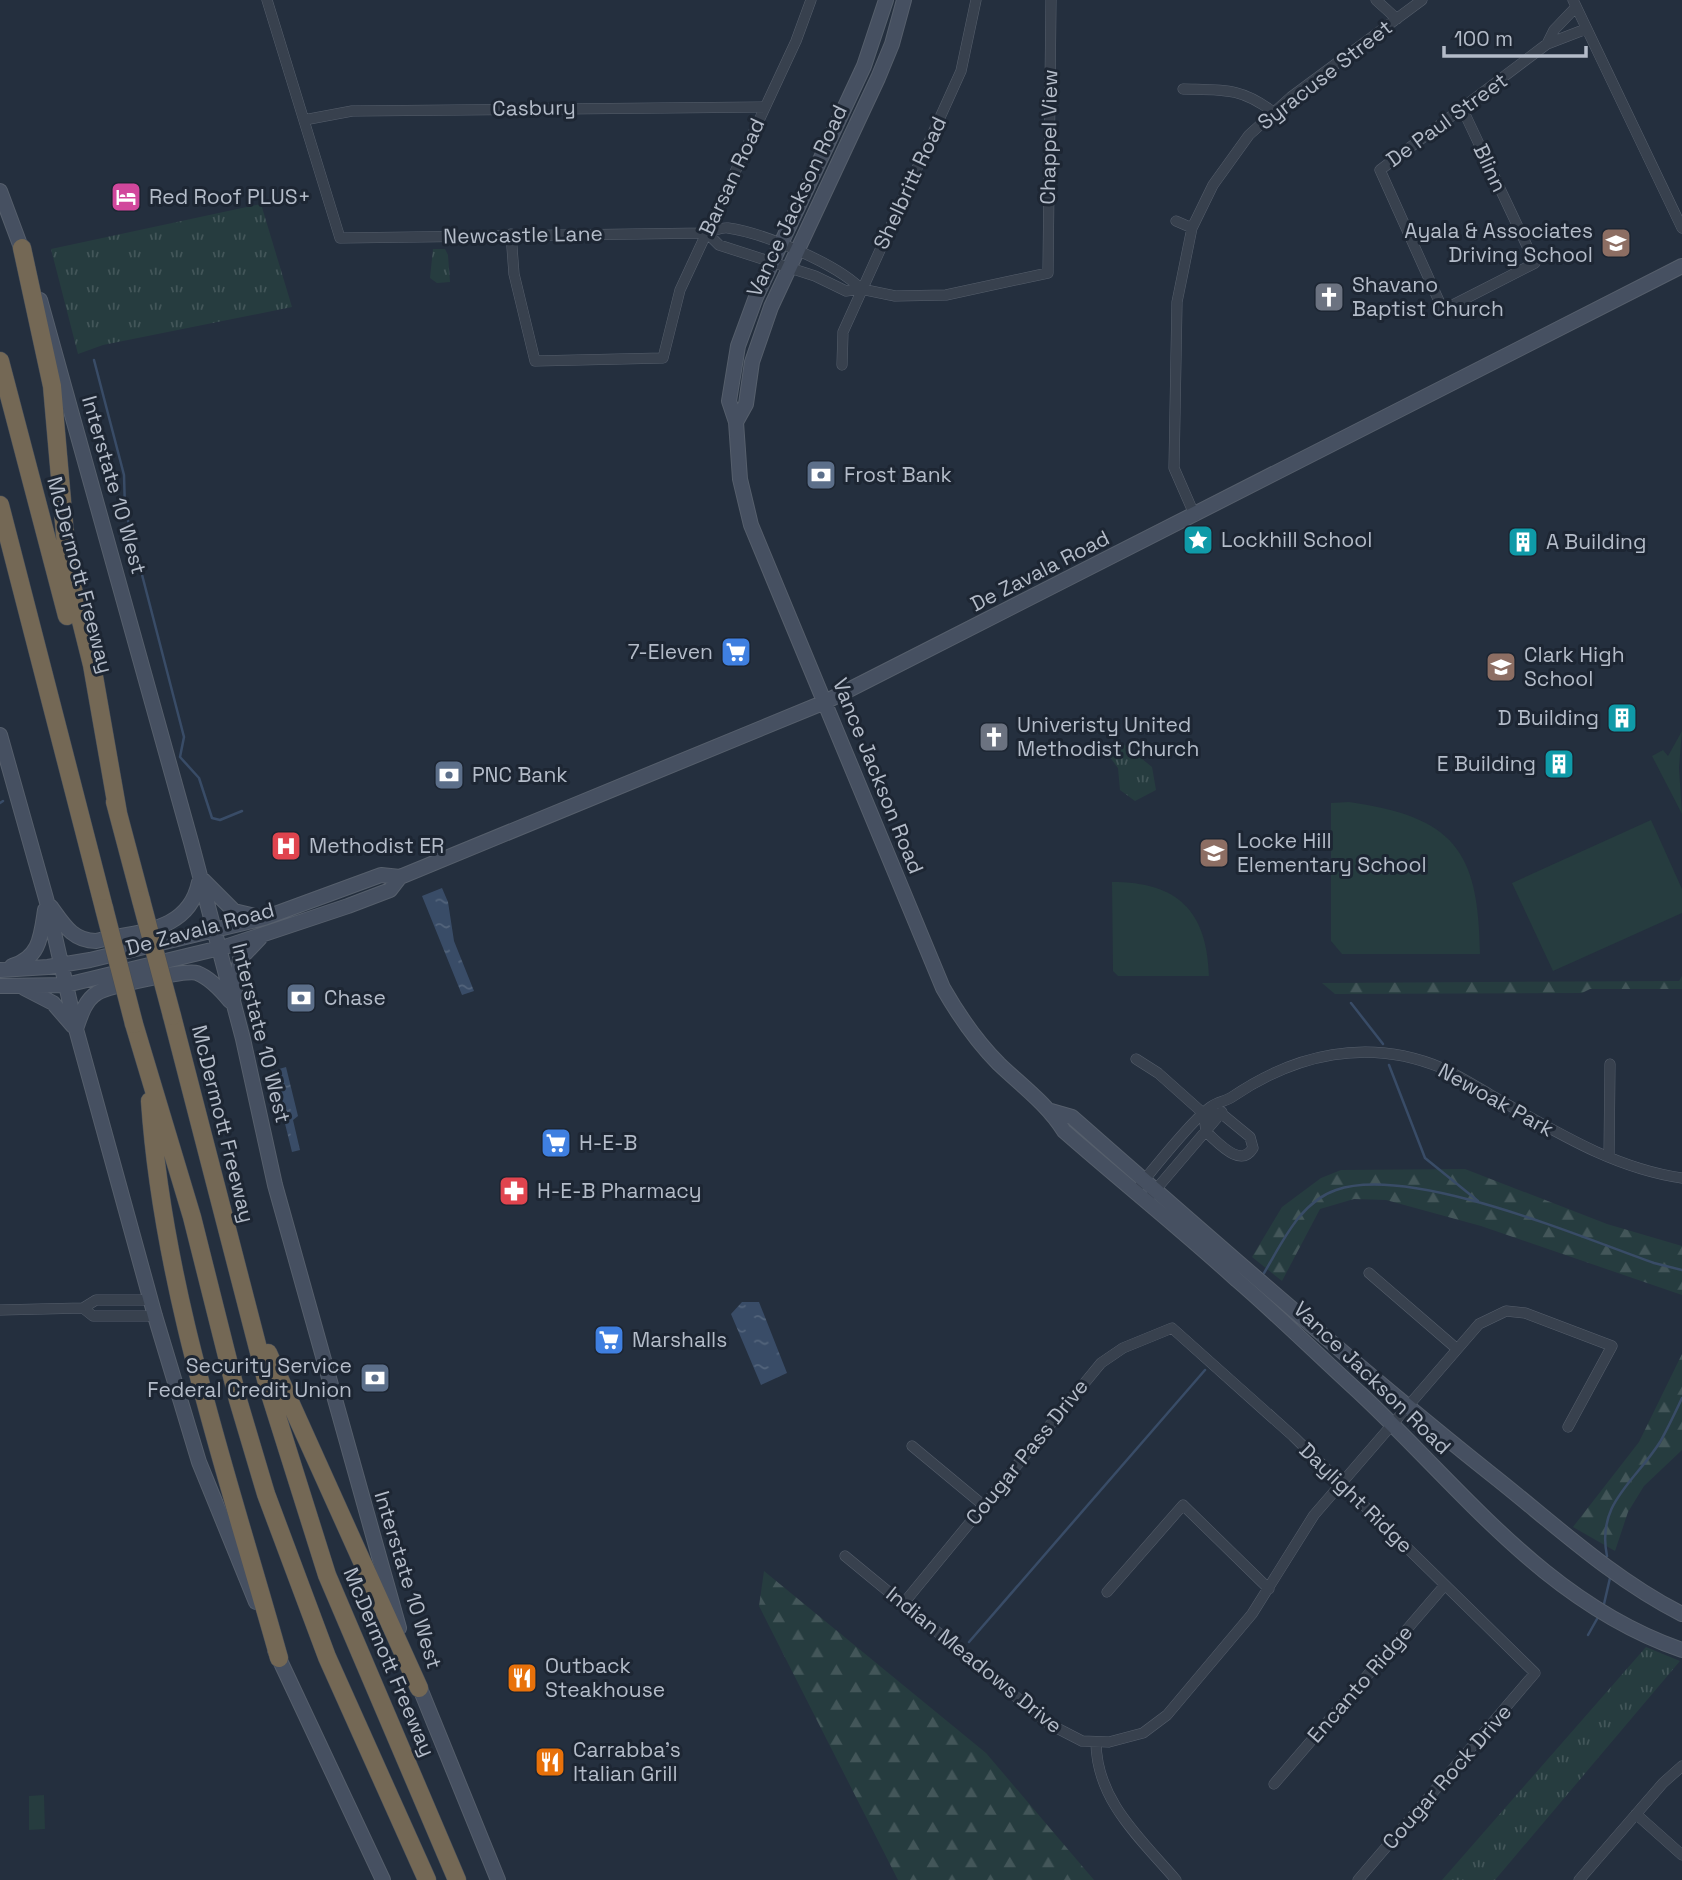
<svg xmlns="http://www.w3.org/2000/svg" width="1682" height="1880" viewBox="0 0 1682 1880" font-family="'Space Grotesk',sans-serif">
	<style>
		.grass { fill: url(#grass-tufts) }
		.forest { fill: url(#forest-firs) }
		.pitch { fill: #263c3f }
		.water { fill: url(#water-ripples) }
		.lines { fill: none; stroke-linecap: round; stroke-linejoin: round }
		.stream { stroke: #394c67; stroke-width: 2.5 }
		.minor-casing { stroke: #565f6c; stroke-width: 11 }
		.secondary-casing { stroke: #565f6c; stroke-width: 16 }
		.motorway-casing { stroke: #434c59; stroke-width: 19 }
		.minor { stroke: #38414e; stroke-width: 10 }
		.secondary { stroke: #465061; stroke-width: 14 }
		.motorway { stroke: #746855; stroke-width: 18 }
		.motorway-bridge-casing { stroke: #434c59; stroke-width: 19; stroke-linecap: butt }
		.motorway-bridge { stroke: #746855; stroke-width: 18 }
		.labels { text-anchor: middle; stroke-width: 6; stroke-linejoin: round; paint-order: stroke }
		.street-label { font-size: 21px; fill: #b4bcc9; stroke: #1d2633 }
		.poi-label { font-size: 21px; fill: #b4bcc9; stroke: #1d2633; text-anchor: start }
	</style>
	<defs>
		<pattern id="grass-tufts" width="24" height="20" patternUnits="userSpaceOnUse" patternTransform="scale(1.75)"><rect width="24" height="20" fill="#263c3f"/><path d="M3 7l-1-3M5 7V3M7 7l1-3M15 17l-1-3M17 17v-4M19 17l1-3" fill="none" stroke="#435659"/></pattern>
		<pattern id="forest-firs" width="22" height="20" patternUnits="userSpaceOnUse" patternTransform="scale(1.75)"><rect width="22" height="20" fill="#263c3f"/><path d="M5 1l3.5 6h-7zM16 11l3.5 6h-7z" fill="#435659"/></pattern>
		<pattern id="water-ripples" width="26" height="14" patternUnits="userSpaceOnUse" patternTransform="scale(1.75)"><rect width="26" height="14" fill="#394c67"/><path d="M2 4q2-2 4 0t4 0M15 11q2-2 4 0t4 0" fill="none" stroke="#53647b"/></pattern>
	</defs>
	<rect width="100%" height="100%" fill="#242f3e"/>
	<path class="grass" d="M261,204L292,307L103,345L78,354L51,249Z
		M433,249H445L448,255L450,282L437,283L430,278Z
		M1121,742L1152,767L1156,790L1135,801L1120,790L1118,768L1109,756Z
		M1646,1647L1680,1661L1495,1880H1442Z"/>
	<path class="forest" d="M1682,976V989H1590L1582,993L1335,994L1322,983L1679,981Z
		M1465,1169L1607,1224L1682,1246V1295L1481,1226L1386,1200L1354,1199L1320,1209L1282,1281L1252,1257L1282,1207L1321,1178L1341,1170Z
		M1682,1354V1450L1644,1486L1628,1512L1615,1551L1573,1527L1639,1442Z
		M764,1571L986,1753L1094,1880H898L759,1606Z"/>
	<path class="pitch" d="M1682,731L1679,768L1682,814L1652,756L1663,750L1668,756Z
		M1349,802C1453,817 1479,849 1480,954H1342L1331,941V803Z
		M1651,820L1682,889V913L1553,971L1512,883Z
		M1112,882C1178,882 1207,911 1209,976H1118L1113,971Z
		M44,1795L45,1829L29,1830V1796Z"/>
	<path class="water" d="M442,888L448,902L454,941L474,991L462,995L422,896Z
		M286,1067L298,1116L293,1120L300,1150L292,1152L272,1071Z
		M742,1302H759L787,1373L761,1385L731,1314Z"/>
	<g class="lines">
		<path class="stream" d="M94,360L124,475L125,509L184,737L180,757L199,778L212,818L220,820L242,811
			M0,803L3,801
			M1351,1003L1383,1044
			M1389,1065L1425,1158L1478,1201
			M1264,1273C1282,1243 1300,1202 1336,1190C1410,1164 1580,1237 1654,1263L1682,1270
			M1607,1556C1596,1503 1635,1482 1660,1442C1668,1428 1675,1413 1682,1398
			M1604,1604L1610,1578
			M1588,1635L1597,1619
			M969,1642L1205,1370"/>
		<g class="minor-casing">
			<path id="minor" d="M267,0L340,238L707,233C714,231 721,227 728,228C764,233 837,264 861,289
				M1376,0L1397,19
				M1573,0L1682,228
				M1547,44L1554,30L1576,7
				M1183,89C1222,90 1241,87 1273,112
				M1463,110L1535,263L1443,310L1380,170L1547,44L1586,29
				M304,120L352,111L765,107
				M1176,221L1192,228
				M707,233L719,245L815,276L846,291L861,289L895,296L946,295L1048,273L1051,0
				M511,234L514,274L535,361L663,358L680,290L796,41L811,0
				M842,365L843,332L961,71L976,0
				M1195,516L1174,468L1177,302L1192,228L1213,185L1249,135L1291,97L1422,0
				M1136,1059L1158,1073L1204,1114H1222L1250,1137L1253,1148C1240,1169 1218,1142 1206,1132L1204,1114
				M1609,1157L1610,1064
				M1141,1184C1155,1167 1196,1115 1212,1106C1218,1102 1226,1101 1232,1097C1295,1054 1368,1037 1442,1068C1458,1075 1474,1085 1489,1094C1550,1128 1611,1168 1682,1178
				M1152,1194L1222,1112
				M1369,1273L1457,1349
				M83,1308L93,1316H155
				M0,1310L83,1308L96,1300H151
				M912,1446L983,1505
				M845,1556L1049,1724L1082,1741L1109,1742L1143,1733L1167,1715L1252,1614L1314,1515L1479,1324L1506,1311L1525,1313L1612,1346L1568,1427
				M1107,1592L1183,1505L1269,1589
				M903,1604L1101,1363L1123,1348L1172,1328L1293,1436L1535,1673L1358,1880
				M1096,1743C1097,1801 1140,1838 1176,1880
				M1274,1784L1445,1585
				M1636,1814L1682,1855
				M1579,1880L1663,1783L1682,1766"/>
		</g>
		<g class="secondary-casing">
			<path id="secondary" d="M886,0L864,66L756,297L738,346L729,401L736,422L740,479L751,525L943,988C959,1016 976,1041 999,1064C1022,1086 1047,1104 1064,1131C1121,1181 1181,1229 1237,1280C1280,1317 1320,1357 1362,1395C1463,1490 1546,1603 1682,1650
				M0,191L25,258
				M40,300L191,842L243,1039L275,1185L399,1628
				M736,422L746,404L752,362L771,307L878,78L892,44L904,0
				M0,735L47,902L76,1029L155,1316L199,1462L256,1602
				M203,880L234,911L259,917
				M51,907C64,925 73,941 96,941C139,931 189,932 199,882
				M12,966C40,958 41,936 45,910
				M0,970L48,967L90,960L264,918L381,875L400,877L825,702L1682,266
				M0,986L66,985L228,946L348,906L390,890L400,877
				M24,988L53,1003L73,1026
				M234,996L240,959L260,938
				M76,1029C80,1017 85,1000 97,993C108,986 186,969 197,973C210,978 221,990 230,1001
				M1051,1111L1072,1117C1210,1238 1347,1359 1491,1474C1552,1522 1612,1579 1682,1614
				M275,1650L383,1880
				M417,1681L498,1880"/>
		</g>
		<g class="motorway-casing">
			<path id="motorway" d="M22,248L52,386L68,569L92,665L118,813
				M0,361L67,616
				M0,505L104,908
				M115,802L141,900
				M172,1016L269,1391L327,1575L457,1880
				M134,1024L192,1217L238,1400L266,1494L327,1657L427,1880
				M150,1101C163,1292 228,1475 279,1658
				M268,1353L419,1688"/>
		</g>
		<use href="#minor" class="minor"/>
		<use href="#secondary" class="secondary"/>
		<use href="#motorway" class="motorway"/>
		<g class="motorway-bridge-casing">
			<path id="motorway-bridge" d="M141,900L172,1016
				M104,908L134,1024"/>
		</g>
		<use href="#motorway-bridge" class="motorway-bridge"/>
	</g>
	<defs>
		<g id="hotel-square" transform="scale(1.575)"><rect x="-9" y="-9" width="18" height="18" rx="4" fill="#d1479c" stroke="#1d2633"/><path d="M-6-4.5h1.5V1H6V5H4.5V3h-9V5H-6ZM-4 0a1.8 1.8 0 1 1 3.6 0ZM.5 0V-2.5h3Q6-2.5 6 0Z" fill="#fff"/></g>
		<g id="school-square" transform="scale(1.575)"><rect x="-9" y="-9" width="18" height="18" rx="4" fill="#8d6e63" stroke="#1d2633"/><path d="M0-5L7-2L0 1L-7-2ZM-4 1L0 2.5L4 1V4Q0 6-4 4Z" fill="#fff"/></g>
		<g id="church-square" transform="scale(1.575)"><rect x="-9" y="-9" width="18" height="18" rx="4" fill="#6b7280" stroke="#1d2633"/><path d="M-1.2-6h2.4v3.5h3.3v2.4h-3.3V6h-2.4V-.1h-3.3v-2.4h3.3Z" fill="#fff"/></g>
		<g id="bank-square" transform="scale(1.575)"><rect x="-9" y="-9" width="18" height="18" rx="4" fill="#5c6f8a" stroke="#1d2633"/><path d="M-6-4H6V4H-6ZM0-2.3a2.3 2.3 0 1 0 0 4.6a2.3 2.3 0 1 0 0-4.6Z" fill="#fff"/></g>
		<g id="sight-square" transform="scale(1.575)"><rect x="-9" y="-9" width="18" height="18" rx="4" fill="#0f9aa8" stroke="#1d2633"/><path d="M0-6L1.8-2.2L6-1.7L2.9 1.2L3.7 5.4L0 3.3L-3.7 5.4L-2.9 1.2L-6-1.7L-1.8-2.2Z" fill="#fff"/></g>
		<g id="building-square" transform="scale(1.575)"><rect x="-9" y="-9" width="18" height="18" rx="4" fill="#0f9aa8" stroke="#1d2633"/><path d="M-4-6H4V6H1V3H-1V6H-4ZM-2.5-4.3h1.7v1.8h-1.7ZM.8-4.3h1.7v1.8H.8ZM-2.5-1h1.7V.8h-1.7ZM.8-1h1.7V.8H.8Z" fill="#fff"/></g>
		<g id="supermarket-square" transform="scale(1.575)"><rect x="-9" y="-9" width="18" height="18" rx="4" fill="#3f7fe0" stroke="#1d2633"/><path d="M-6-5.5h2.5l.6 2H6L4.5 2H-2.5L-4.4-4H-6ZM-1.5 3.2a1.3 1.3 0 1 0 .1 0ZM3 3.2a1.3 1.3 0 1 0 .1 0Z" fill="#fff"/></g>
		<g id="hospital-square" transform="scale(1.575)"><rect x="-9" y="-9" width="18" height="18" rx="4" fill="#e0444e" stroke="#1d2633"/><path d="M-5-5h3v3.5h4V-5h3V5h-3V1.5h-4V5h-3Z" fill="#fff"/></g>
		<g id="pharmacy-square" transform="scale(1.575)"><rect x="-9" y="-9" width="18" height="18" rx="4" fill="#e0444e" stroke="#1d2633"/><path d="M-2-6h4v4h4v4h-4v4h-4v-4h-4v-4h4Z" fill="#fff"/></g>
		<g id="restaurant-square" transform="scale(1.575)"><rect x="-9" y="-9" width="18" height="18" rx="4" fill="#e8710a" stroke="#1d2633"/><path d="M-5-6h1v4h1v-4h1v4h1v-4h1v5L-1.5 .5V6h-2V.5L-5-1ZM5-6V6H3V1.5H1.5Q1.5-4 5-6Z" fill="#fff"/></g>
	</defs>
	<g fill-rule="evenodd">
		<use href="#hotel-square" x="126" y="197"/>
		<use href="#school-square" x="1616" y="243"/>
		<use href="#church-square" x="1329" y="297"/>
		<use href="#bank-square" x="821" y="475"/>
		<use href="#sight-square" x="1198" y="540"/>
		<use href="#building-square" x="1523" y="542"/>
		<use href="#supermarket-square" x="736" y="652"/>
		<use href="#school-square" x="1501" y="667"/>
		<use href="#building-square" x="1622" y="718"/>
		<use href="#church-square" x="994" y="737"/>
		<use href="#building-square" x="1559" y="764"/>
		<use href="#bank-square" x="449" y="775"/>
		<use href="#hospital-square" x="286" y="846"/>
		<use href="#school-square" x="1214" y="853"/>
		<use href="#bank-square" x="301" y="998"/>
		<use href="#supermarket-square" x="556" y="1143"/>
		<use href="#pharmacy-square" x="514" y="1191"/>
		<use href="#supermarket-square" x="609" y="1340"/>
		<use href="#bank-square" x="375" y="1378"/>
		<use href="#restaurant-square" x="522" y="1678"/>
		<use href="#restaurant-square" x="550" y="1762"/>
	</g>
	<g class="labels">
		<g class="street-label">
			<text transform="translate(1325 75) rotate(-38)" y="7">Syracuse Street</text>
			<text transform="translate(534 108) rotate(-1)" y="7">Casbury</text>
			<text transform="translate(1447 120) rotate(-36)" y="7">De Paul Street</text>
			<text transform="translate(1049 137) rotate(-89)" y="7">Chappel View</text>
			<text transform="translate(1490 168) rotate(65)" y="7">Blinn</text>
			<text transform="translate(732 177) rotate(-65)" y="7">Barsan Road</text>
			<text transform="translate(910 183) rotate(-65)" y="7">Shelbritt Road</text>
			<text transform="translate(797 201) rotate(-65)" y="7">Vance Jackson Road</text>
			<text transform="translate(523 235) rotate(-1)" y="7">Newcastle Lane</text>
			<text transform="translate(114 485) rotate(74)" y="7">Interstate 10 West</text>
			<text transform="translate(1040 571) rotate(-27)" y="7">De Zavala Road</text>
			<text transform="translate(80 575) rotate(75)" y="7">McDermott Freeway</text>
			<text transform="translate(878 776) rotate(68)" y="7">Vance Jackson Road</text>
			<text transform="translate(200 929) rotate(-15)" y="7">De Zavala Road</text>
			<text transform="translate(261 1033) rotate(76)" y="7">Interstate 10 West</text>
			<text transform="translate(1496 1100) rotate(29)" y="7">Newoak Park</text>
			<text transform="translate(223 1124) rotate(76)" y="7">McDermott Freeway</text>
			<text transform="translate(1372 1378) rotate(44)" y="7">Vance Jackson Road</text>
			<text transform="translate(1027 1452) rotate(-51)" y="7">Cougar Pass Drive</text>
			<text transform="translate(1356 1498) rotate(44)" y="7">Daylight Ridge</text>
			<text transform="translate(408 1580) rotate(73)" y="7">Interstate 10 West</text>
			<text transform="translate(974 1660) rotate(39)" y="7">Indian Meadows Drive</text>
			<text transform="translate(389 1662) rotate(67)" y="7">McDermott Freeway</text>
			<text transform="translate(1360 1684) rotate(-49)" y="7">Encanto Ridge</text>
			<text transform="translate(1447 1777) rotate(-49)" y="7">Cougar Rock Drive</text>
		</g>
		<g class="poi-label">
			<text x="149" y="204">Red Roof PLUS+</text>
			<text x="1593" y="238" text-anchor="end">Ayala &amp; Associates<tspan x="1593" dy="24">Driving School</tspan></text>
			<text x="1352" y="292">Shavano<tspan x="1352" dy="24">Baptist Church</tspan></text>
			<text x="844" y="482">Frost Bank</text>
			<text x="1221" y="547">Lockhill School</text>
			<text x="1546" y="549">A Building</text>
			<text x="713" y="659" text-anchor="end">7-Eleven</text>
			<text x="1524" y="662">Clark High<tspan x="1524" dy="24">School</tspan></text>
			<text x="1599" y="725" text-anchor="end">D Building</text>
			<text x="1017" y="732">Univeristy United<tspan x="1017" dy="24">Methodist Church</tspan></text>
			<text x="1536" y="771" text-anchor="end">E Building</text>
			<text x="472" y="782">PNC Bank</text>
			<text x="1237" y="848">Locke Hill<tspan x="1237" dy="24">Elementary School</tspan></text>
			<text x="309" y="853">Methodist ER</text>
			<text x="324" y="1005">Chase</text>
			<text x="579" y="1150">H-E-B</text>
			<text x="537" y="1198">H-E-B Pharmacy</text>
			<text x="632" y="1347">Marshalls</text>
			<text x="352" y="1373" text-anchor="end">Security Service<tspan x="352" dy="24">Federal Credit Union</tspan></text>
			<text x="545" y="1673">Outback<tspan x="545" dy="24">Steakhouse</tspan></text>
			<text x="573" y="1757">Carrabba's<tspan x="573" dy="24">Italian Grill</tspan></text>
		</g>
	</g>
	<path d="M1444 46v10h142v-10" fill="none" stroke="#b4bcc9" stroke-width="3.5"/>
	<text x="1454" y="46" font-size="21" fill="#b4bcc9" stroke="#1d2633" stroke-width="5" paint-order="stroke">100 m</text>
</svg>
